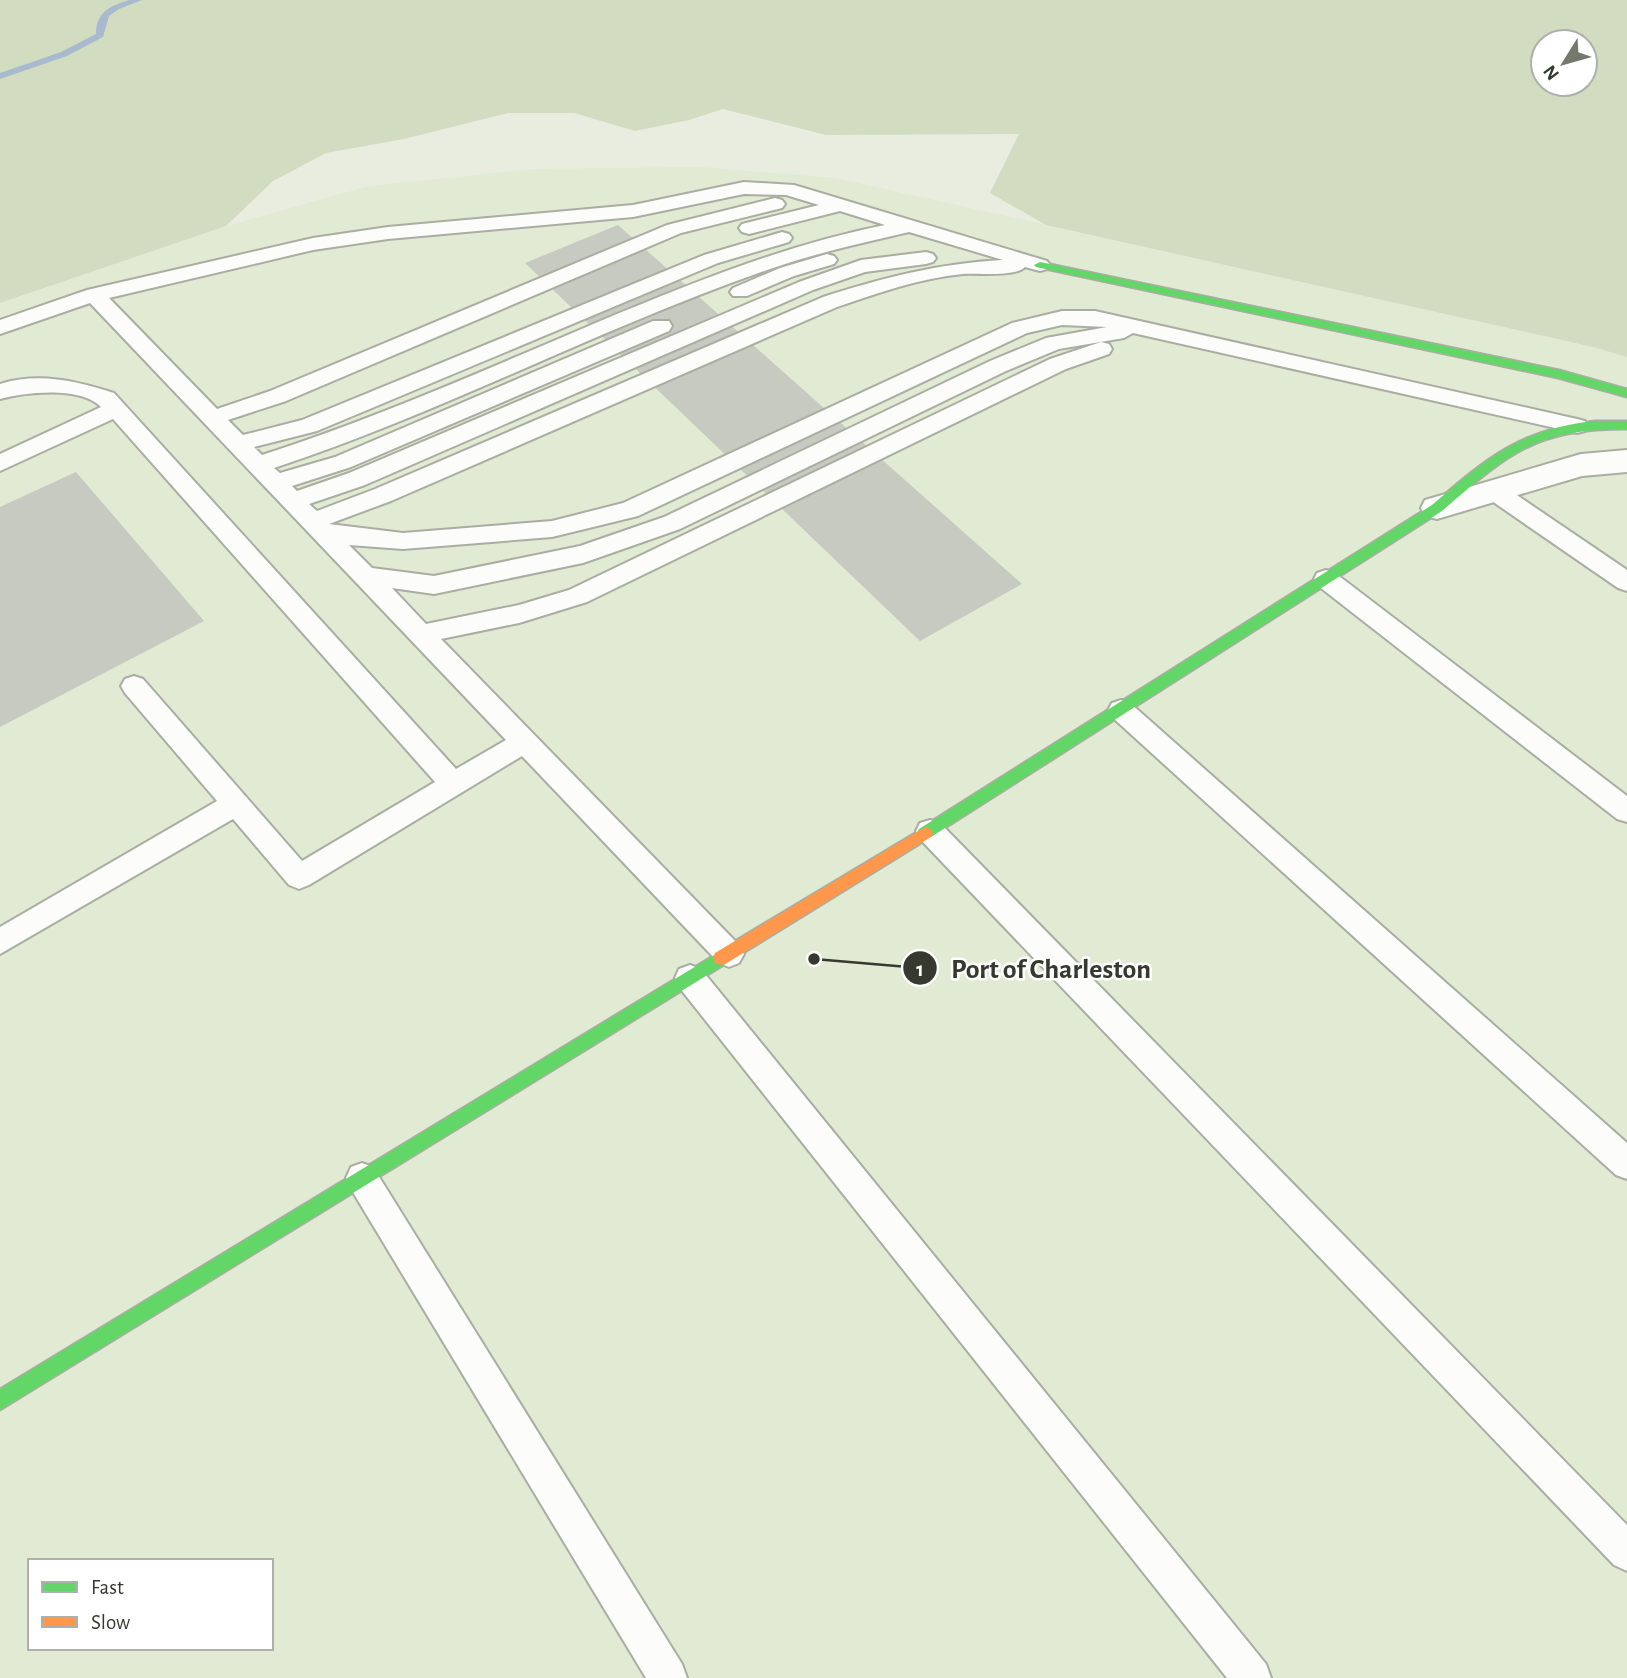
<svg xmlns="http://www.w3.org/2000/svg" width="1627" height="1678" viewBox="0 0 1627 1678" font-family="'Alegreya Sans',sans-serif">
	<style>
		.built { fill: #e1ead2; fill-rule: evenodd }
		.green { fill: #d2dcc0; fill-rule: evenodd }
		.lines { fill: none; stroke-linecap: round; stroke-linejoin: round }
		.stream { fill: #a9b9ce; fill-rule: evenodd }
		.building { fill: #c6cac0 }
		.lane-casing { stroke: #a9ada2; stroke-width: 4 }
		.street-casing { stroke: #a9ada2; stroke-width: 4 }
		.fast-casing { stroke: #a9ada2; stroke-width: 3 }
		.slow-casing { stroke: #a9ada2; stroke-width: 3 }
		.lane { fill: #fcfcfa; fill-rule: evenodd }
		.street { fill: #fcfcfa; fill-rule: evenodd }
		.fast { fill: #63d668; fill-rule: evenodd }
		.slow { fill: #ff974d; fill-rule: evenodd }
		.leader { fill: none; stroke: #35392f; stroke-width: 2.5 }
		.callout-dot { fill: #35392f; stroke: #fff; stroke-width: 2.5 }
		.mark-label { font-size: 21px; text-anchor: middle; font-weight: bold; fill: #fff }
		.callout-label { font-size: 28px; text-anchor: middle; font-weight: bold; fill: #35392f; stroke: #fff; stroke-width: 5; stroke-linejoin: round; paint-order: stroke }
	</style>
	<rect width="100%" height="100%" fill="#e8eddf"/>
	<path class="built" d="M700,167L835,178L1593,347L1627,357V1678H0V303L226,226L369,186L533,169ZM30,1561H271V1648H30Z"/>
	<path class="green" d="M0,0H1627V357L1593,347L1046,225L990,193L1019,134L826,135L723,109L689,120L635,131L574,113H508L404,139L326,153L273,181L226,226L0,303ZM1543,42H1585V84H1543Z"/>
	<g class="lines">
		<path class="stream" d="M129,0H142L119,9L109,16L103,37L67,56L0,79V73L61,52L96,34C96,12 110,6 129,0Z"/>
	</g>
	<path class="building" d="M618,225L1022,584L920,641L525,263Z
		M76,472L204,621L0,727V507Z"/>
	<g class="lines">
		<g class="lane-casing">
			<path id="lane" d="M744,182L794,185L1047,261L1050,265L1047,269L1040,271L1025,267C1015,277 978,273 963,274C920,278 878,293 837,307L391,501L329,524L403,533L552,521L623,503L1012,323L1062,311H1095L1577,419L1585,421L1588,426L1585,431L1577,433L1133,333L1124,338L1059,349L1006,371L680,529L583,563L434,594L392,588L426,624L519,605L569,590L1050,359L1101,342L1109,344L1112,349L1109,354L1066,369L587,602L519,623L441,639L739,945L744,954L739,963L729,967L719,963L522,756L309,885L299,889L289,885L233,819L0,954V927L217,801L125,693L121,686L125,679L134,676L143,679L302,861L435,782L113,419L0,471V454L101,407C81,386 26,392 0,399V384C39,372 76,381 114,393L456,769L506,740L90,303L0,334V320L87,290L313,238L388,227L633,205ZM744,194L786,195L819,205L742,224L739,228L742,232L749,234L840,211L885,225C785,245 692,283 598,322C487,369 377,418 262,455L254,447L317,431L718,263L789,242L792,238L789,234L782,232L704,255L302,420L243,435L228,420L286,401L681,233L782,208L785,204L782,200L775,198L667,225L270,391L217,409L109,298L313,250L388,239L633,217ZM909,232L1003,260C940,263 882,278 823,297L375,489L317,511L309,504L365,485L813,290L865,272L926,264L933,262L936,258L933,254L926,252L861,260L799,282L349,473L297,491L292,486L351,467L669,331L672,326L669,321H653L335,457L280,473L274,468C444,412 602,327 770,269C816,253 862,243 909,232ZM1062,325L1107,327L1046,338L990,361L664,517L580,546L434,576L372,568L349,545L403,549L552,537L638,516L1027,333Z
				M827,254L834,256L837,260L834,264L794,276L747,296H733L730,292L733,288L780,268Z
				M1494,483L1502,485L1627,570V591L1618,588L1486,497L1482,491L1486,485Z
				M1326,570L1335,573L1627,796V822L1617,819L1317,585L1314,579L1317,573Z
				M1121,700L1130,703L1627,1143V1179L1616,1175L1112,717L1108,710L1112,703Z
				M930,820L940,823L1627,1525V1571L1614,1565L920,839L916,831L920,823Z
				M690,965L701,969L1266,1664L1271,1678H1227L679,987L675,978L679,969Z
				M362,1163L373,1167L682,1664L687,1678H646L351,1189L346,1178L351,1167Z"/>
		</g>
		<g class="street-casing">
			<path id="street" d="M1627,450V472L1582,476L1437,519L1425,516L1421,508L1425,500L1581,454Z"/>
		</g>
		<g class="fast-casing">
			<path id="fast" d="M1040,262L1559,370L1627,389V397L1558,378L1036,267L1034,265Z
				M1595,421H1627V429C1535,429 1509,453 1442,511L931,837H919L917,833L919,829L1432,505C1487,458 1520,429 1595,421Z
				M721,951L727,953L729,958L727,963L0,1410V1389Z"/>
		</g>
		<g class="slow-casing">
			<path id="slow" d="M925,827L931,829L933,833L931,837L727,963L721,965L715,963L713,958L715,953Z"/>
		</g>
		<use href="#lane" class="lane"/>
		<use href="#street" class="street"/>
		<use href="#fast" class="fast"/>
		<use href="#slow" class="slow"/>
	</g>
	<path class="leader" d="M814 959L920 968"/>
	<g class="callout-dot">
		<circle cx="814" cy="959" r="7"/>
		<circle cx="920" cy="968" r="18"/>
	</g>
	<g class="mark-label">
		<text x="920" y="976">1</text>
	</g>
	<g class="callout-label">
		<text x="1051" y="978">Port of Charleston</text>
	</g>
	<rect x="28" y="1559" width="245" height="91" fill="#ffffff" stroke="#aeb0ac" stroke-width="2"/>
	<rect x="42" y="1582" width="35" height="10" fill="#63d668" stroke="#aeb0ac" stroke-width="2"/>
	<text x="91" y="1594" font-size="21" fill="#35392f">Fast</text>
	<rect x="42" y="1617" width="35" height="10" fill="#ff974d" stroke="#aeb0ac" stroke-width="2"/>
	<text x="91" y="1629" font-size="21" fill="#35392f">Slow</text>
	<g transform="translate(1564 63) rotate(233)"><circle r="33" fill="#ffffff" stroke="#aeb0ac" stroke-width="2"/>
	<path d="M0-5L12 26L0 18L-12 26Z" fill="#74786d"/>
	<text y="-10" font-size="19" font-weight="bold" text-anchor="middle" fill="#35392f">N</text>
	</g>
</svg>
